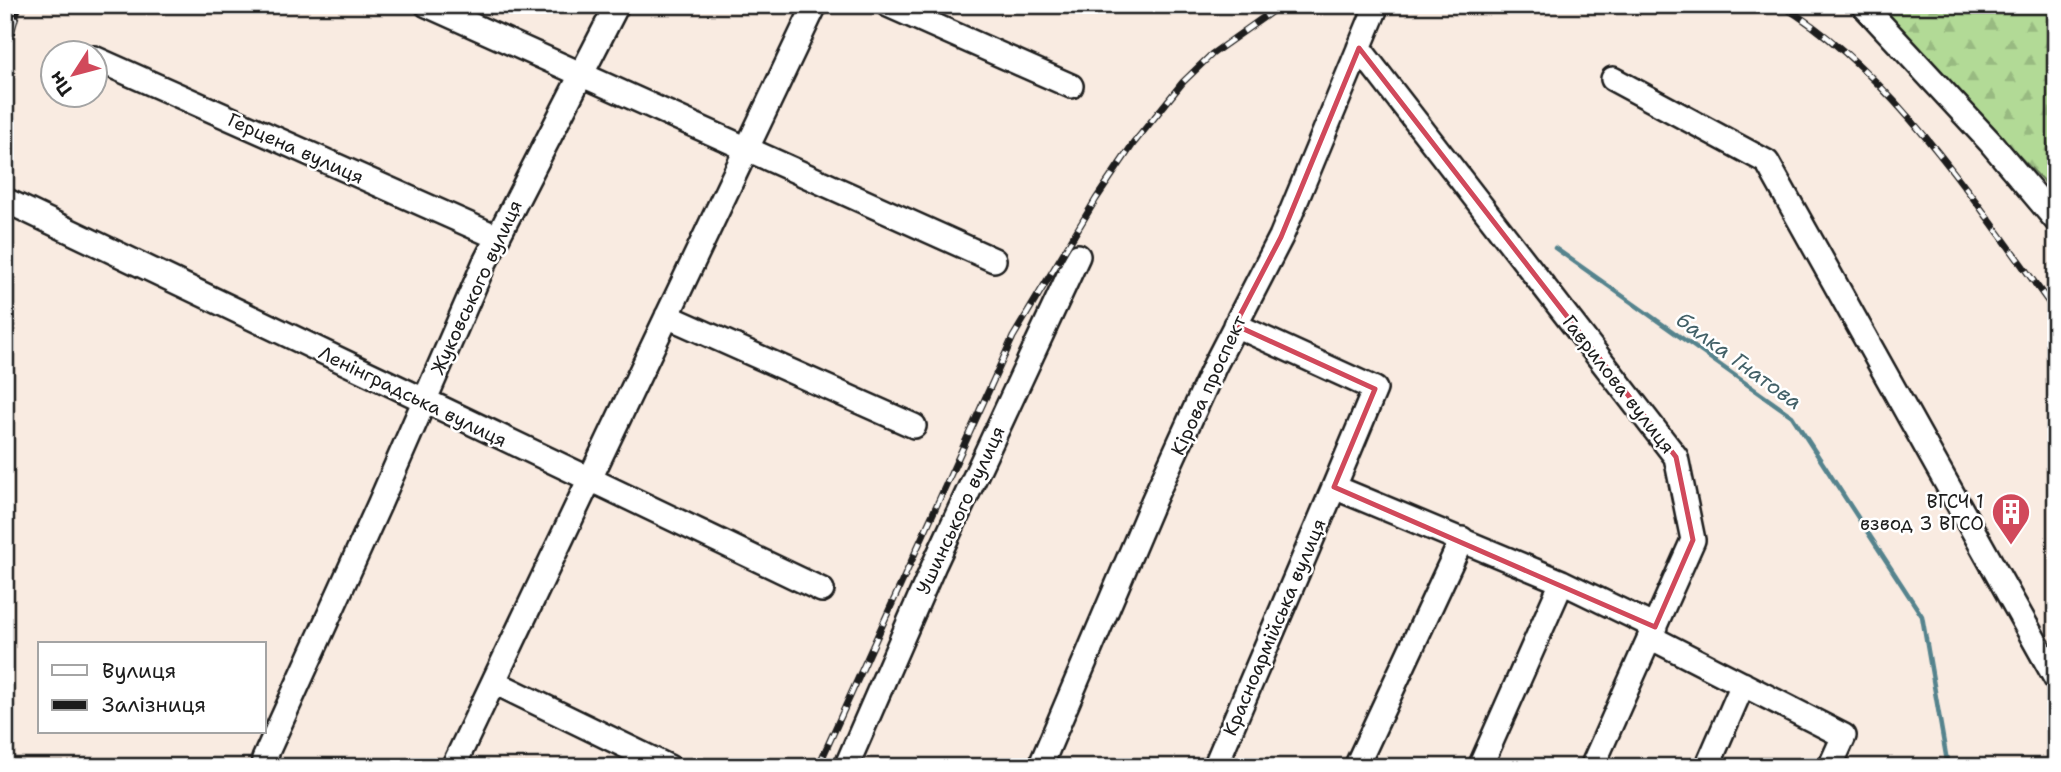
<svg xmlns="http://www.w3.org/2000/svg" width="2061" height="772" viewBox="0 0 2061 772" font-family="'Shantell Sans',sans-serif">
	<style>
		.forest { fill: url(#forest-firs); stroke: #677b59; stroke-width: 2 }
		.lines { fill: none; stroke-linecap: round; stroke-linejoin: round }
		.stream { stroke: #54838d; stroke-width: 4.5 }
		.minor-casing { stroke: #1c1c1c; stroke-width: 28 }
		.minor { stroke: #fff; stroke-width: 23 }
		.rail-casing { stroke: #1c1c1c; stroke-width: 7 }
		.rail { stroke: #fff; stroke-width: 4.5; stroke-dasharray: 13; stroke-linecap: butt }
		.marked { fill: none; stroke: #d1495b; stroke-width: 5; stroke-linejoin: round }
		.labels { text-anchor: middle; stroke-width: 5; stroke-linejoin: round; paint-order: stroke }
		.street-label { font-size: 19px; fill: #1c1c1c; stroke: #fff }
		.poi-label { font-size: 19px; fill: #1c1c1c; stroke: #fff; text-anchor: end }
		.water-label { font-size: 21px; font-style: italic; fill: #426067; stroke: #fff }
	</style>
	<defs>
		<pattern id="forest-firs" width="22" height="20" patternUnits="userSpaceOnUse" patternTransform="scale(1.75)"><rect width="22" height="20" fill="#b2da96"/><path d="M5 1l3.5 6h-7zM16 11l3.5 6h-7z" fill="#98ba81"/></pattern>
	</defs>
	<rect width="100%" height="100%" fill="#f9ebe1"/>
	<filter id="ink" filterUnits="userSpaceOnUse"><feTurbulence type="fractalNoise" baseFrequency=".0143" numOctaves="2"/><feDisplacementMap in="SourceGraphic" scale="14" xChannelSelector="R" yChannelSelector="G"/><feConvolveMatrix kernelMatrix="1 2 1 2 8 2 1 2 1" color-interpolation-filters="sRGB"/></filter>
	<g filter="url(#ink)">
		<path class="forest" d="M1873,5H2056V194Z"/>
		<g class="lines">
			<path class="stream" d="M1555,248L1792,416L1922,616L1948,767"/>
			<g class="minor-casing">
				<path id="minor" d="M427,5L994,260
					M888,5L1071,86
					M1863,5L1991,143L2056,220
					M1359,48L1676,457L1693,540L1592,767
					M94,58L497,237
					M1613,79L1767,162L2056,679
					M5,200L822,590
					M667,316L914,426
					M1235,325L1375,389L1334,487L1562,582L1655,627
					M1650,637L1844,736L1830,767
					M494,682L669,767
					M266,767L264,759L379,505L484,264L617,5
					M453,767L815,5
					M846,767L934,565L1078,256
					M1040,767L1154,499L1215,365L1281,237L1377,5
					M1215,767L1334,487
					M1356,767L1462,539
					M1480,767L1562,582
					M1707,767L1743,684"/>
			</g>
			<use href="#minor" class="minor"/>
			<g class="rail-casing">
				<path id="rail" d="M1781,5C1892,71 1980,209 2056,312
					M5,14L8,5
					M5,55L19,5
					M818,767L1013,337L1096,199L1133,144L1183,82L1212,54L1281,5"/>
			</g>
			<use href="#rail" class="rail"/>
		</g>
	</g>
	<path class="marked" d="M1359,48L1676,457L1693,540L1655,627L1334,487L1375,389L1235,325L1281,237Z"/>
	<defs>
		<g id="building-pin" transform="scale(2.0125)"><path d="M0 17L-7.5 6A9.5 9.5 0 1 1 7.5 6Z" fill="#d1495b" stroke="#fff"/><path d="M-4-6H4V6H1V3H-1V6H-4ZM-2.5-4.3h1.7v1.8h-1.7ZM.8-4.3h1.7v1.8H.8ZM-2.5-1h1.7V.8h-1.7ZM.8-1h1.7V.8H.8Z" fill="#fff"/></g>
	</defs>
	<g fill-rule="evenodd">
		<use href="#building-pin" x="2011" y="512"/>
	</g>
	<g class="labels">
		<g class="street-label">
			<text transform="translate(296 148) rotate(24)" y="7">Герцена вулиця</text>
			<text transform="translate(476 287) rotate(-65)" y="7">Жуковського вулиця</text>
			<text transform="translate(1619 384) rotate(52)" y="7">Гаврилова вулиця</text>
			<text transform="translate(1208 385) rotate(-65)" y="7">Кірова проспект</text>
			<text transform="translate(413 396) rotate(26)" y="7">Ленінградська вулиця</text>
			<text transform="translate(960 510) rotate(-65)" y="7">Ушинського вулиця</text>
			<text transform="translate(1274 627) rotate(-67)" y="7">Красноармійська вулиця</text>
		</g>
		<g class="poi-label">
			<text x="1984" y="508">ВГСЧ 1<tspan x="1984" dy="22">взвод 3 ВГСО</tspan></text>
		</g>
		<g class="water-label">
			<text transform="translate(1739 361) rotate(36)" y="7">балка Гнатова</text>
		</g>
	</g>
	<rect width="2061" height="772" fill="none" stroke="#fff" stroke-width="28"/>
	<rect x="14" y="14" width="2033" height="744" fill="none" stroke="#1c1c1c" stroke-width="2.5" filter="url(#ink)"/>
	<rect x="38" y="642" width="228" height="91" fill="#ffffff" stroke="#a4a4a4" stroke-width="2"/>
	<rect x="52" y="665" width="35" height="10" fill="#ffffff" stroke="#a4a4a4" stroke-width="2"/>
	<text x="102" y="678" font-size="21" fill="#1c1c1c">Вулиця</text>
	<rect x="52" y="700" width="35" height="10" fill="#1c1c1c" stroke="#a4a4a4" stroke-width="2"/>
	<text x="102" y="712" font-size="21" fill="#1c1c1c">Залізниця</text>
	<g transform="translate(74 74) rotate(234)"><circle r="33" fill="#ffffff" stroke="#a4a4a4" stroke-width="2"/>
	<path d="M0-5L12 26L0 18L-12 26Z" fill="#d1495b"/>
	<text y="-10" font-size="19" font-weight="bold" text-anchor="middle" fill="#1c1c1c">Пн</text>
	</g>
</svg>
